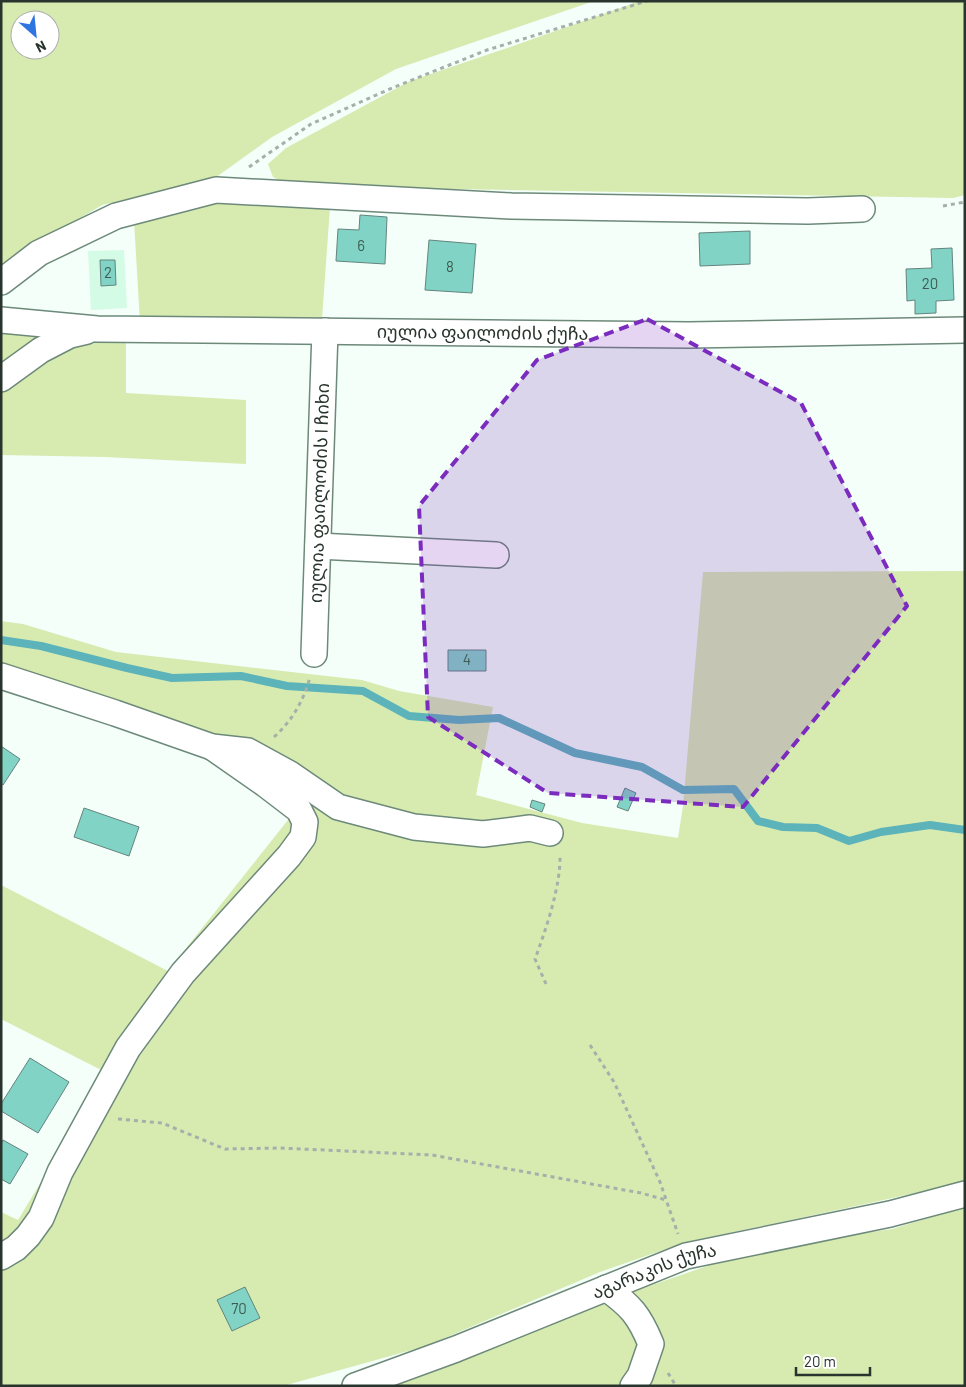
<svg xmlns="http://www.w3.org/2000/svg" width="966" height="1387" viewBox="0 0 966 1387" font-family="Barlow,'Noto Sans Georgian',sans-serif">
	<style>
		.built { fill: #d4fbe6 }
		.green { fill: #d7ebb1; fill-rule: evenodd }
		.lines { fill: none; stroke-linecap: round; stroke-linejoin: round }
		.stream { stroke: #5cb3b9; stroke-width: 8 }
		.building { fill: #81d4c5; stroke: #63847e }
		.minor-casing { stroke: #6d897a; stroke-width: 28 }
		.path { stroke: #a4b0a9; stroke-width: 3; stroke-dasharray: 4 4; stroke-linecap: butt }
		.minor { stroke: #fff; stroke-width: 25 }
		.marked { fill: #7b2cbf; fill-opacity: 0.2; stroke: #7b2cbf; stroke-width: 4; stroke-dasharray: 10 6; stroke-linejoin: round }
		.labels { text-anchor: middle; stroke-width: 4; stroke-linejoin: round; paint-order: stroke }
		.number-label { font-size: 15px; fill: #3e5c53 }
		.street-label { font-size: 18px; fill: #28342d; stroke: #fff }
	</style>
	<rect width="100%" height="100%" fill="#f3fff8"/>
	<path class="built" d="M124,250L127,308L91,310L88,251Z"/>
	<path class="green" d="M1,1H594L396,69L272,137L215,178L102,205L12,259L1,269ZM20,20H50V50H20Z
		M640,1H965V195L953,198L289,186L273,177L268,164L286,148L410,81L513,46Z
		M217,202L330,207L322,319L140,322L134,221Z
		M1,332L126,336V393L246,400V464L105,457L1,455Z
		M965,571V1182L870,1203L686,1242L600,1272L426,1346L283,1386H1V1212L18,1220L107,1073L1,1019V885L168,971L299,806L215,736L1,663V621L23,624L116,652L362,680L399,691L493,707L476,795L582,823L678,838L683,806L703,572Z
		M965,1207V1386H382L573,1312L757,1249L892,1229Z"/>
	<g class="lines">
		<path class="stream" d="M1,640L41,646L127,668L172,678L241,676L287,686L363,691L409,716L459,720L499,718L575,753L642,767L683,790L734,789L758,821L783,827L817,828L849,841L881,832L930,825L965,830"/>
	</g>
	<path class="building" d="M360,215L387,217L385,264L336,261L338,229L359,230Z
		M750,231V264L700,266L699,233Z
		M429,240L476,244L472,293L425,290Z
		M952,248L954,300L936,301V313L915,314V300L907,301L906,269L932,268L931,249Z
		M100,260H115L116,285L101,286Z
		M448,650H486V671H448Z
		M1,746L20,759L3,785L1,784Z
		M625,788L636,793L628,811L617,807Z
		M532,800L545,804L542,812L530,807Z
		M84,808L139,827L129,856L74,837Z
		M30,1058L69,1082L38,1133L1,1111V1104Z
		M3,1140L28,1154L10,1184L1,1179V1144Z
		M245,1287L260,1318L232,1331L217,1300Z"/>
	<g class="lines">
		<g class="minor-casing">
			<g id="minor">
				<path d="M1,282L39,253L116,216L216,190L511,206L808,211L862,209"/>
				<path id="s1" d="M1,320L97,329L689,335L965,330"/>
				<path d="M1,379L41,350L70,335L87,331"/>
				<path d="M318,546L496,555"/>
				<path id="s2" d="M314,654L325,331"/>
				<path d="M1,676L115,713L212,747L248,751L290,774L338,807L414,827L483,834L530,828L550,833"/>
				<path d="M1,1257L16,1248L28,1236L41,1218L60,1172L128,1048L183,973L289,856L303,837L305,822L299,810L265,784L212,747"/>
				<path d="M606,1288C631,1306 639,1315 651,1344L640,1376L633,1386"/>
				<path id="s3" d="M355,1386L456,1349L686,1256L890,1214L965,1194"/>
			</g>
		</g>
		<path class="path" d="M249,167L311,124L392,88L487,50L647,1
			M943,206L965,202
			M274,737C292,721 304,700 310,677
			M546,984L535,959C546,929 561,886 560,854
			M590,1045L614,1082L660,1182L678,1234
			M118,1119L162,1123L225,1149L280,1148L432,1155L641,1193L666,1200
			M668,1373L676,1386"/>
		<use href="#minor" class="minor"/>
	</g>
	<path class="marked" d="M647,319L801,403L907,606L743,807L548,793L428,717L419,506L537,360Z"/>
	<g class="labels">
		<g class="number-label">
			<text x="361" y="251">6</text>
			<text x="450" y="272">8</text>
			<text x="108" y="278">2</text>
			<text x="930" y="289">20</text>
			<text x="467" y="665">4</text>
			<text x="239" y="1314">70</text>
		</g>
		<g class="street-label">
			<text dy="6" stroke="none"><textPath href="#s1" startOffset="482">იულია ფაილოძის ქუჩა</textPath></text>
			<text dy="6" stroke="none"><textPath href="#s2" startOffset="161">იულია ფაილოძის I ჩიხი</textPath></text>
			<text dy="6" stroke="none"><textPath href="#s3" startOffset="321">აგარაკის ქუჩა</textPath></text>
		</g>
	</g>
	<rect width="966" height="1387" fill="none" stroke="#28342d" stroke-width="5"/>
	<g transform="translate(35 35) rotate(153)"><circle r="24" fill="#ffffff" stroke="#a9aeab"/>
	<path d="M0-4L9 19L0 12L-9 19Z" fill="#2e75e2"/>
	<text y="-8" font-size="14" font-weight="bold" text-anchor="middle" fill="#28342d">N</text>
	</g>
	<path d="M796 1367v8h74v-8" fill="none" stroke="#28342d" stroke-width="2.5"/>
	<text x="804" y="1367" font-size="15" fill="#28342d" stroke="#ffffff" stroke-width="4" paint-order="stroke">20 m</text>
</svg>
